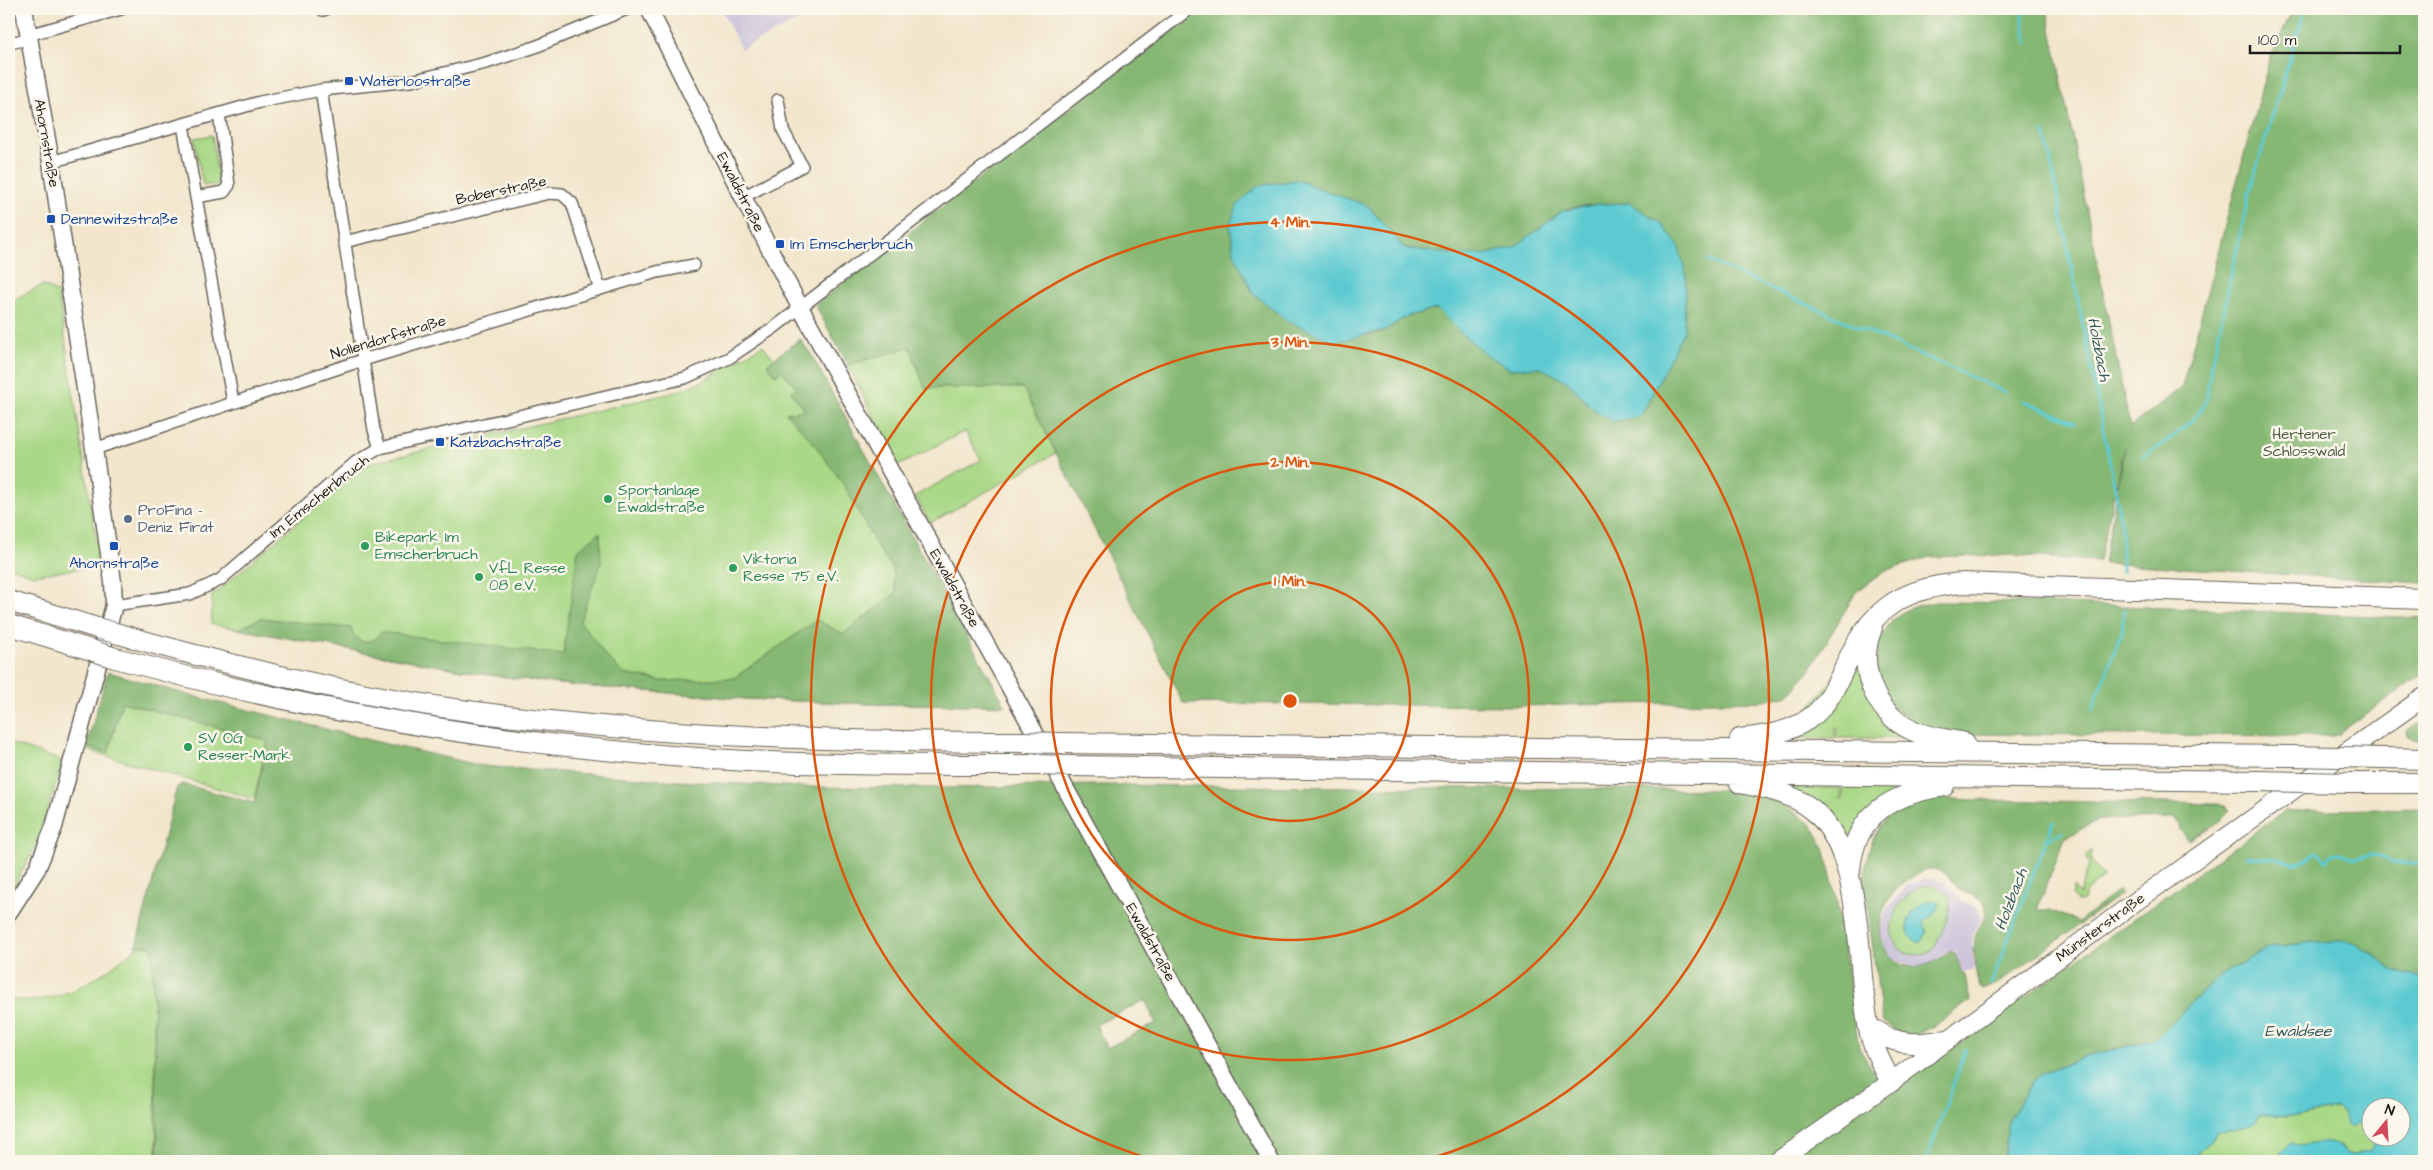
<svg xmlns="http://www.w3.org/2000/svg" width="2433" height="1170" viewBox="0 0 2433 1170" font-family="'Architects Daughter',sans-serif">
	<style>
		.industrial { fill: #c7c0d9 }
		.green { fill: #a9d886; stroke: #627a51 }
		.forest { fill: #86b873; stroke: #516a48; fill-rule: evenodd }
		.water { fill: #5dcad1; stroke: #3c7376; fill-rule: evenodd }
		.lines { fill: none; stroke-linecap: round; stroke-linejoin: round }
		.stream { stroke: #5dcad1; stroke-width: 3 }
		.street-casing { stroke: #67635a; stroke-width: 14 }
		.secondary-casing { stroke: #67635a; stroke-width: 19 }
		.primary-casing { stroke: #67635a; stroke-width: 20 }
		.highway-casing { stroke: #67635a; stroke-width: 22 }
		.street { stroke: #fff; stroke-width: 11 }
		.secondary { stroke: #fff; stroke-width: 16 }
		.primary { stroke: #fff; stroke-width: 18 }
		.highway { stroke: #fff; stroke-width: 20 }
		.highway-bridge-casing { stroke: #67635a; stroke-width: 22; stroke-linecap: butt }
		.highway-bridge { stroke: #fff; stroke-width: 20 }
		.ring { fill: none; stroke: #de560d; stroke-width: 2.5 }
		.transit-dot { fill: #1a4fb4; stroke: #fbf7ec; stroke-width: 2 }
		.leisure-dot { fill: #2e9e5b; stroke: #fbf7ec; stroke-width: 2 }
		.service-dot { fill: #5c6f8a; stroke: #fbf7ec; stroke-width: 2 }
		.labels { text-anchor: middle; stroke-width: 5; stroke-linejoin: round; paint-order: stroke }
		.transit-label { font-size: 15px; fill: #164399; stroke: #fbf7ec; text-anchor: start }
		.street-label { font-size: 15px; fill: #1c1c1c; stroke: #fbf7ec }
		.park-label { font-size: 15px; fill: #4d5e41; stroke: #fbf7ec }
		.leisure-label { font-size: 15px; fill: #27864d; stroke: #fbf7ec; text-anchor: start }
		.service-label { font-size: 15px; fill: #4e5e75; stroke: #fbf7ec; text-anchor: start }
		.water-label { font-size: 16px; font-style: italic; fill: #33595b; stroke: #fbf7ec }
		.centre { fill: #de560d; stroke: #fbf7ec; stroke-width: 2.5 }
		.ring-label { font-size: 15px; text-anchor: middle; font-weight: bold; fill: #de560d; stroke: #fbf7ec; stroke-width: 5; stroke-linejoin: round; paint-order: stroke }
	</style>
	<rect width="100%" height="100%" fill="#fbf7ec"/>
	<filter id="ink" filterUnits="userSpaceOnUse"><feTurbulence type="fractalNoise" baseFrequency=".02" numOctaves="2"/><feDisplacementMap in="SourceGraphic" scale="10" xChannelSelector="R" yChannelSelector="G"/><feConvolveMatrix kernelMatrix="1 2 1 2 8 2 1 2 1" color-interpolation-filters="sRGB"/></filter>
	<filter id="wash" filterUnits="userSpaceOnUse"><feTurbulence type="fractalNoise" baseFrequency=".0096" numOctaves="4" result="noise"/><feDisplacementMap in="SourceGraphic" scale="20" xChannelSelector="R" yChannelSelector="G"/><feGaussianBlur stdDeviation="1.12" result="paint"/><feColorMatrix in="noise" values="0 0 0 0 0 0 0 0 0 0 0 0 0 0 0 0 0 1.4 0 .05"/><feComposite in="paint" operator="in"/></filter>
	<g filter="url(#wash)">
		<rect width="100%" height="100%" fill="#f2e6cc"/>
		<path class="industrial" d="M721,9H821L741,49Z
			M1925,879H1934L1945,883L1961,900L1979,910L1981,919L1974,933L1972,944L1974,966L1972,971L1963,973L1955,951H1949L1930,964L1917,966L1900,962L1891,957L1884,946L1880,934L1885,913L1890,905L1908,885Z"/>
		<path class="green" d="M212,135L219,184L203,186L194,138Z
			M43,285L58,293L100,566L33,575L9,566V302Z
			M800,339L811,355L1005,705L872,704L747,699L569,685L489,675L211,624L212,596L352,475L370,463L672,393L699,383L763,345L774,359Z
			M910,346L926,388L1023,387L1056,453L930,523L915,496L981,460L965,431L898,466L848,365Z
			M1859,647L1913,738H1837V728H1835V738H1784Z
			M122,702L268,740L254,799L90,751L86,747L108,753Z
			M9,743L63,761L36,846L9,894Z
			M1783,787L1841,788V798H1843V788L1899,790L1850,849Z
			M2092,850L2091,861L2104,878L2086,891L2083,901L2077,902L2072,896L2074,887L2079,895L2089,864L2085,856Z
			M1922,886C1932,884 1942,887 1949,895C1953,914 1940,935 1932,951C1886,970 1875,908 1922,886Z
			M139,946H152L157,1161H9V999C61,1008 101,976 139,946Z
			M2338,1109L2364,1126L2369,1139L2374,1143L2370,1151L2353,1155L2345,1154L2340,1146H2296L2281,1152V1161H2198L2199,1151L2209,1143L2216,1132L2259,1115L2298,1116Z"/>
		<path class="forest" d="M1199,9H2047L2130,427L2182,387L2269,61L2293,9H2424V583L2104,563L2125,447L2099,561L2011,555L1929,557L1885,571L1856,592L1808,673L1788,695L1765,701L1514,706L1183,703L1023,388H925L910,347L848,365L815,305ZM1630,203L1684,307V331L1654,386L1593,409L1568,382L1539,367L1510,369L1462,334L1437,309L1407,316L1385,330L1366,336L1368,206L1404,248C1439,251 1481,263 1515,247C1532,239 1545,222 1561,212C1574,204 1613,204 1630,203Z
			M800,339L811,355L1005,705L872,704L747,699L569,685L489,675L238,629L261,618L351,628L354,636L363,642L374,640L381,632L563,655L578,550L600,532L601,564L580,621L604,654L624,674L662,681L734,678L817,620L843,634L896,593L892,567L879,550L844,485L812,441L786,413L805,410L791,392L796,387L782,371L776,375L767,364Z
			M1937,602L2043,603L2423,618L2424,673L2338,734L2330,736L1944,734C1930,730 1903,718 1894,707C1867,678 1871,629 1908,609C1916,605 1928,604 1937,602Z
			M108,672L192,696L386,744L483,766L677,781L804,787L947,788L1096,785L1715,790L1756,794L1773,800L1789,808L1812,825L1824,848L1836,897L1859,1048L1872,1069L1896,1089L2285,811L2424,808V977L2409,976L2391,970L2372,953L2351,942H2314L2268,948L2218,977L2155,1039L2088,1056L2041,1074L2032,1081L2008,1122L2004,1161H158L152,946H136L177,787L182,784L254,803L268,741L122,702L108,753L86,747ZM1145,1000L1156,1023L1107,1048L1096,1025Z
			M2424,720V739H2415L2408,736L2407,730Z
			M1978,800L2219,804L2225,806L2229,812L2220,821L2189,840L2180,830V824L2173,818L2098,820L2065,838L2037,910H2050L2078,922L2119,890L2121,894L2000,982L1982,990C1975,982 1972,947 1976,935C1979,925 1993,911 1982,901C1977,896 1968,894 1962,891C1948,883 1954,873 1933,869C1924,868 1916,875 1909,879C1852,916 1887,1002 1951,951L1955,954L1963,974L1965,975L1970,1001C1956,1010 1927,1034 1911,1035C1900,1035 1890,1027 1882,1021L1864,878C1868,841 1880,810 1920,801C1938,797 1960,800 1978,800Z"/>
		<path class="water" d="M1297,180L1368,206L1404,248L1458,255L1488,254L1515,247L1562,211L1598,204L1630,203L1660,222L1678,245L1686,274L1684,331L1641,416L1613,422L1593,409L1568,382L1539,367L1510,369L1487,355L1462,334L1437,309L1407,316L1385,330L1335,342L1287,321L1253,293L1234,253L1230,224L1238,204L1258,186Z
			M1928,901H1938C1939,911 1931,917 1924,922L1927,932L1920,943C1896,933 1910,908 1928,901Z
			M2314,942C2325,942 2343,939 2353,943C2384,956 2385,976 2424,977V1161H2281V1152L2292,1142L2296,1146C2314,1145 2333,1136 2345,1153L2353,1155L2370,1151L2374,1143L2369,1139L2364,1126L2357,1124L2352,1128L2347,1125L2344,1113L2338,1109L2298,1116L2259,1115C2251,1131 2233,1131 2216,1132L2209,1143L2199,1151L2198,1161H2004L2008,1122L2032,1081L2041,1074L2088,1056L2155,1039L2218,977L2268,948ZM2370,1108H2400V1138H2370Z"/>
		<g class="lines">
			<path class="stream" d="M2021,9L2027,43
				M2045,132L2117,499L2122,535V572
				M1707,260L2005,392
				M2024,401L2075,422
				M2142,457C2162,445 2194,424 2205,403C2208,398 2207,390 2208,384L2249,193L2305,9
				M2092,710L2122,632L2124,610
				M2045,840L2063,832
				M2247,856C2264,860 2281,857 2296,864L2306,860L2315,851L2320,853L2326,862L2332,854L2339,853L2355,858L2371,855L2380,856L2393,863L2411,864L2422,863L2424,860
				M1991,984L2053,822
				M1926,1161L1966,1049"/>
		</g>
	</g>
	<g filter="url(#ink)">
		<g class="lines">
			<g class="street-casing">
				<path id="street" d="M323,10L326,9
					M28,35L121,9
					M9,43L29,39
					M321,90L374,430L380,448
					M183,125L233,402
					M51,162L260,102L321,90L411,81L486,63L535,47L627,9
					M196,197L224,192L229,185L219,114
					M743,197L802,166L783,130L778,100
					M344,242L549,193L562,194L572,203L600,289
					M94,449L363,360L657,272L694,265
					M114,605L190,594L220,580L356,462L380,448L685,378L729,358L775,327L1189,9"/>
			</g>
			<g class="secondary-casing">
				<path id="secondary" d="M649,9L753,217L800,307L1271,1161
					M9,912L37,869L54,827L114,605L113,582L94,449L51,162L24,9"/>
			</g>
			<g class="primary-casing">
				<path id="primary" d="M1778,1161L1891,1082L2135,902L2424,697"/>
			</g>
			<g class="highway-casing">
				<path id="highway" d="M9,601L97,628
					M9,625L91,650
					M1872,628C1856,666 1874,713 1912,730C1928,738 1948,739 1965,743
					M119,634C241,669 365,698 491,714C668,737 846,742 1024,742
					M112,657C300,709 490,743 684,757C801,766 919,765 1036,765
					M1740,739C1767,736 1794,732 1815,714C1832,699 1839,678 1849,658C1873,606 1907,587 1963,583L2424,599
					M1058,743L2291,756
					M2384,758L2424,759
					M1070,766L2257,781
					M1740,783C1766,788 1792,793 1813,810C1866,855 1855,965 1869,1029C1873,1048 1882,1065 1891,1082
					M2350,783H2424
					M1850,871C1854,813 1893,794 1944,786
					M1877,1031C1898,1047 1921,1044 1946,1040"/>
			</g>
			<use href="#street" class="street"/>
			<use href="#secondary" class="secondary"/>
			<use href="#primary" class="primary"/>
			<use href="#highway" class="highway"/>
			<g class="highway-bridge-casing">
				<path id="highway-bridge" d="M97,628L119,634
					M91,650L112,657
					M1024,742L1058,743
					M2291,756L2384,758
					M1036,765L1070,766
					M2257,781L2350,783"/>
			</g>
			<use href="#highway-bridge" class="highway-bridge"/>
		</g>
	</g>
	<g class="ring">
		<circle cx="1290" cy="701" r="120"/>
		<circle cx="1290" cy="701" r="239"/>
		<circle cx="1290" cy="701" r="359"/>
		<path d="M1154 1160A479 479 0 1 1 1426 1160"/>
	</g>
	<g class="transit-dot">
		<rect x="344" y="76" width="10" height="10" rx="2.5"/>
		<rect x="46" y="214" width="10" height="10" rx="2.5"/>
		<rect x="775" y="239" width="10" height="10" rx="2.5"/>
		<rect x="435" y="437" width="10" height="10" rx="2.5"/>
		<rect x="109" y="541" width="10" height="10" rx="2.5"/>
	</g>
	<g class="leisure-dot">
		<circle cx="608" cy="499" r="5"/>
		<circle cx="365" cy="546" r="5"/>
		<circle cx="733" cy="568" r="5"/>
		<circle cx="479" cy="577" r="5"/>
		<circle cx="188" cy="747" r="5"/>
	</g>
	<circle class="service-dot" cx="128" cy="519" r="5"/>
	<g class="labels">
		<g class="transit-label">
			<text x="359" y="86">Waterloostraße</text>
			<text x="61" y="224">Dennewitzstraße</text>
			<text x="790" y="249">Im Emscherbruch</text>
			<text x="450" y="447">Katzbachstraße</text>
			<text x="114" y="568" text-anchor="middle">Ahornstraße</text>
		</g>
		<g class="street-label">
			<text transform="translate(47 143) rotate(80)" y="5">Ahornstraße</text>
			<text transform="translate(501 190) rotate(-12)" y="5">Boberstraße</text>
			<text transform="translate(741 192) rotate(63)" y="5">Ewaldstraße</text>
			<text transform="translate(388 337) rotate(-17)" y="5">Nollendorfstraße</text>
			<text transform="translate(319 496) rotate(-39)" y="5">Im Emscherbruch</text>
			<text transform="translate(955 588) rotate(61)" y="5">Ewaldstraße</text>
			<text transform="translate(2100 927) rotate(-36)" y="5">Münsterstraße</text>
			<text transform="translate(1151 942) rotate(61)" y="5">Ewaldstraße</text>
		</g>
		<g class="park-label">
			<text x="2304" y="439">Hertener<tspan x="2304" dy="17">Schlosswald</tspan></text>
		</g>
		<g class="leisure-label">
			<text x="618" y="495">Sportanlage<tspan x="618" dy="17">Ewaldstraße</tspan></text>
			<text x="375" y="542">Bikepark Im<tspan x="375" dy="17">Emscherbruch</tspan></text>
			<text x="743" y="564">Viktoria<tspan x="743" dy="17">Resse 75 e.V.</tspan></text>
			<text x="489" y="573">VfL Resse<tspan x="489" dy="17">08 e.V.</tspan></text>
			<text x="198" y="743">SV OG<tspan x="198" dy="17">Resser-Mark</tspan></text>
		</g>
		<g class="service-label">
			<text x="138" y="515">ProFina -<tspan x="138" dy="17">Deniz Firat</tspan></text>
		</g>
		<g class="water-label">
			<text transform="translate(2100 349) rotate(79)" y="6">Holzbach</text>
			<text transform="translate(2010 899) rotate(-69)" y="6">Holzbach</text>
			<text x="2298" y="1036">Ewaldsee</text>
		</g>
	</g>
	<circle cx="1290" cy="701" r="8" class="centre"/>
	<g class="ring-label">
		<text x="1290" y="227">4 Min.</text>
		<text x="1290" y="347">3 Min.</text>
		<text x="1290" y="467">2 Min.</text>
		<text x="1290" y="586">1 Min.</text>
	</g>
	<rect width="2433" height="1170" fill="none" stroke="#fbf7ec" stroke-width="30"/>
	<g transform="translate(2386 1122) rotate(18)"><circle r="24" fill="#fbf7ec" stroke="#a29f99"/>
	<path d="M0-4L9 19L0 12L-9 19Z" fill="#d1495b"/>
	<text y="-8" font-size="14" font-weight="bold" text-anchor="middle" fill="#1c1c1c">N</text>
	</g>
	<path d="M2250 45v8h150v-8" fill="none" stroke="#1c1c1c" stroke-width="2.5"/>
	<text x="2258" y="45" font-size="15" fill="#1c1c1c" stroke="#fbf7ec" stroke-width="4" paint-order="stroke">100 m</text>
</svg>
